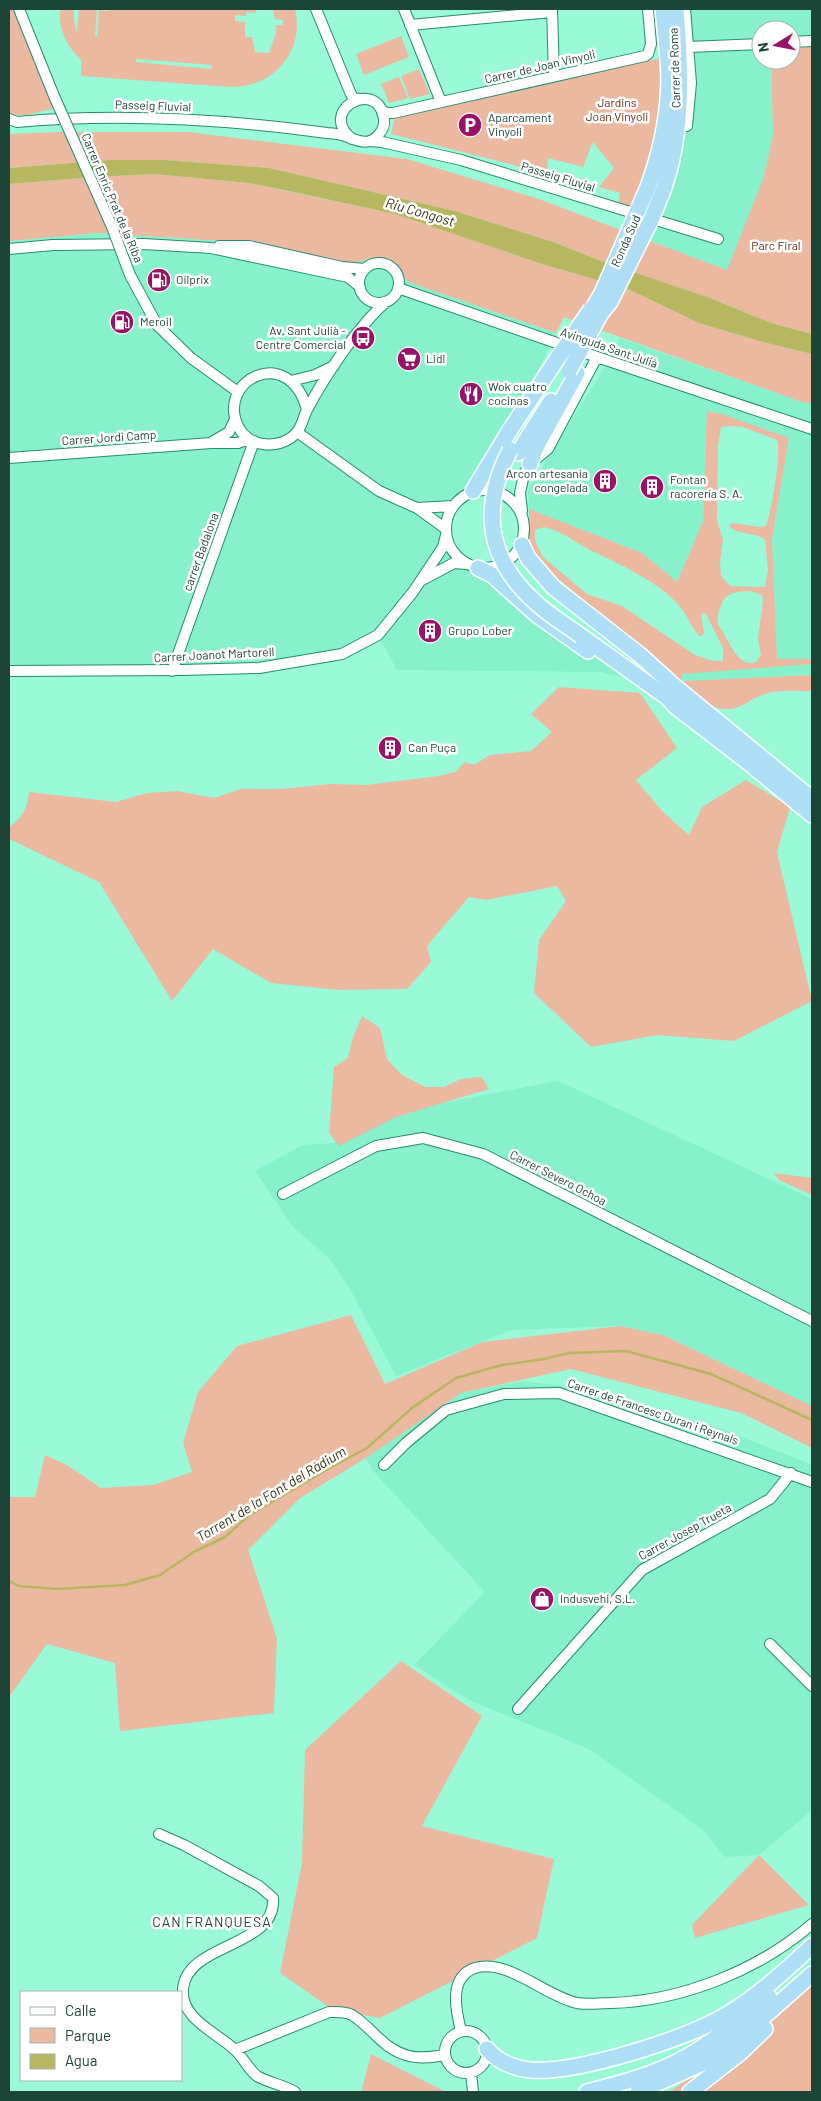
<svg xmlns="http://www.w3.org/2000/svg" width="821" height="2101" viewBox="0 0 821 2101" font-family="Barlow,sans-serif">
	<style>
		.built { fill: #86f1cb }
		.green { fill: #eab9a0; fill-rule: evenodd }
		.water { fill: #b7b760 }
		.lines { fill: none; stroke-linecap: round; stroke-linejoin: round }
		.stream { stroke: #b7b760; stroke-width: 2.5 }
		.minor-casing { stroke: #258c6e; stroke-width: 12 }
		.highway-casing { stroke: #fff; stroke-width: 18 }
		.minor { stroke: #fff; stroke-width: 10 }
		.highway { stroke: #aedff7; stroke-width: 15 }
		.minor-bridge-casing { stroke: #258c6e; stroke-width: 12; stroke-linecap: butt }
		.highway-bridge-casing { stroke: #fff; stroke-width: 18; stroke-linecap: butt }
		.minor-bridge { stroke: #fff; stroke-width: 10 }
		.highway-bridge { stroke: #aedff7; stroke-width: 15 }
		.labels { text-anchor: middle; stroke-width: 5; stroke-linejoin: round; paint-order: stroke }
		.street-label { font-size: 12px; fill: #1d4537; stroke: #fff }
		.park-label { font-size: 12px; fill: #623012; stroke: #fff }
		.poi-label { font-size: 12px; fill: #1d4537; stroke: #fff; text-anchor: start }
		.water-label { font-size: 14px; font-style: italic; fill: #35350f; stroke: #fff }
		.neighbourhood-label { font-size: 14px; letter-spacing: 1px; fill: #1d4537; stroke: #fff }
	</style>
	<rect width="100%" height="100%" fill="#9afad7"/>
	<path class="built" d="M670,9H812V39H791V30H761V60H771L773,136L763,179L727,270L635,235L657,185L670,138Z
		M97,233L222,241L347,265L372,258H382L395,263L408,282L556,333L510,430L473,491L461,498L449,513L446,535L451,548L457,556L467,564L478,568L537,615L624,677L600,672L397,670L378,635L342,654L260,668L9,671V241Z
		M620,338L799,401L812,404V659L777,660L772,539L789,438L707,411L703,521L677,582L642,553L529,509L528,489L600,375Z
		M812,664V675L682,681V673Z
		M558,1081L812,1199V1406L663,1335L620,1326L511,1330L396,1376L350,1289L328,1257L294,1228L255,1171L303,1145L333,1143L394,1112Z
		M523,1381L580,1388L719,1428L812,1465V1810L759,1855L725,1857L702,1829L589,1749L471,1701L414,1665L485,1592L373,1471L366,1458L418,1415L461,1393Z"/>
	<path class="green" d="M9,9H14L56,108L26,115H9Z
		M60,9H74V20L77,32L79,9L97,10L95,37H97L99,10L108,11L109,9H257L255,13L246,12V16L235,15V21L245,22V37H252L255,52L269,53L276,33V25H283V20L275,19L273,9H295C305,52 273,88 230,87L81,76V60C67,47 58,29 60,9ZM136,59L212,65V69L136,62Z
		M401,36L409,57L364,75L356,54Z
		M791,39H812V334L771,323L710,298L601,261L553,242L455,211L269,168L165,160H111L9,168V134L59,132H188L407,159L536,198L727,270L763,179L773,136L771,60H791Z
		M660,58L659,109L652,153L633,209L618,204L620,193L599,187L614,168L593,142L583,167L548,158L547,179L514,165L391,134L394,120L399,117Z
		M419,69L430,94L410,99L401,76Z
		M399,77L408,98L389,103L381,84Z
		M154,174L249,183L395,214L542,264L628,289L699,323L763,342L812,354V404L799,401L564,317L556,333L408,282L395,263L382,258H372L347,265L222,241L97,233L9,241V184L94,177Z
		M707,411L722,414L789,438L772,539L777,659H812V664L682,674V681L812,675V691C799,691 785,690 773,692C743,697 742,719 706,704L544,567L532,555L529,534V509L642,553L677,582L703,521ZM730,426L743,427L777,440C782,451 771,514 766,526L760,527L732,523L729,525C735,536 755,531 765,540L768,570L765,587L730,586L721,576L720,562L723,540L717,520L718,446L721,427ZM544,527C564,532 574,542 592,551C620,564 656,581 677,603C686,613 691,626 699,636H702L704,633L701,615L703,613L706,614L723,648V661H713L695,655L622,606L587,594L543,557L535,541V530ZM750,591L762,595L763,600L758,639L761,655L756,662C737,669 728,637 718,625C717,619 718,614 720,608C725,592 735,592 750,591Z
		M559,687L640,693L677,748L636,780L663,812L689,835L702,807L746,780L790,807L777,852L812,1001L734,1041L658,1035L591,1047L534,993L539,940L566,901L557,886L486,900L469,897L427,946L431,962L407,989L339,990L271,983L213,949L172,1001L99,882L9,839V827C23,817 27,809 29,792L116,802L147,793L177,791L214,798L241,789H281L330,784L366,785L439,776L455,772L465,762L474,765L490,755L531,751L552,732L531,714Z
		M362,1016L380,1028L387,1059L402,1075L425,1087H444L461,1079L482,1077L489,1089L396,1117L339,1146L329,1133L334,1067L348,1058L352,1040Z
		M774,1173L812,1178V1195L779,1180Z
		M351,1315L385,1384L482,1342L620,1326L663,1335L812,1406V1448L741,1413L571,1369L461,1393L366,1458L300,1498L248,1550L277,1638L274,1713L120,1731L115,1663L47,1644L9,1697V1497H35L45,1455L67,1465L101,1488L153,1485L192,1472L183,1443L198,1392L237,1346Z
		M401,1661L482,1716L422,1826L554,1859L537,1938L380,2018L333,2010L280,1973L302,1863L305,1750Z
		M759,1855L809,1905L695,1938L692,1925Z
		M812,1984V2092H669L765,2026Z
		M371,2054L446,2092H361Z"/>
	<path class="water" d="M111,160H165L269,168L455,211L553,242L601,261L710,298L771,323L812,334V354L763,342L699,323L628,289L542,264L395,214L289,191L249,183L154,174L94,177L9,184V168Z"/>
	<g class="lines">
		<path class="stream" d="M9,1581L19,1586L57,1589L125,1585L160,1575L194,1552L225,1537L248,1516L333,1466L367,1448L412,1408L456,1378L502,1365L544,1359L569,1353L626,1351L711,1374L812,1420"/>
		<g class="minor-casing">
			<path id="minor" d="M19,9L54,96
				M316,9L350,92L353,98L359,99
				M404,9L441,102
				M552,9L554,76
				M685,9L691,83L687,126
				M410,25L552,12
				M791,42L812,41
				M688,47L761,44
				M382,110L386,113H393L645,56L648,54L651,44L648,9
				M9,119L17,122C120,113 224,119 327,133C332,133 337,134 342,135C355,139 369,149 380,133C384,128 385,121 383,115C375,79 317,111 352,139
				M370,141L382,142L461,160L718,239
				M219,246H249L342,267L365,269
				M9,249L53,245L144,244L211,248L348,277L360,287
				M359 283a20 20 0 1 1 40 0a20 20 0 1 1-40 0Z
				M130,275L157,325L191,358L238,392
				M398,288L597,357L812,429
				M291,381L315,375L334,366
				M307,410C289,342 214,381 239,428C243,436 253,443 263,444C275,446 289,442 297,432C303,425 303,416 308,408C325,376 358,326 386,302
				M297,432L379,491L417,508L446,529
				M212,442L229,432L235,419
				M9,458L211,443H238L249,439
				M446 529a39 39 0 1 1 78 0a39 39 0 1 1-78 0Z
				M417,508L453,506
				M522,511L520,493L524,474L530,464L548,449L597,357
				M422,580L454,563L466,564
				M9,671L182,670L259,668L342,654L378,635L413,592L443,547L446,535
				M172,671L254,441
				M283,1194L376,1146L423,1138L483,1154L812,1321
				M384,1465L406,1443L446,1410L504,1394L559,1393L812,1482
				M770,1644L812,1686
				M518,1709L642,1570L770,1499L791,1473
				M159,1834L184,1845L259,1886L273,1898C277,1948 187,1942 183,1989C180,2019 218,2033 235,2050C243,2057 248,2069 257,2076C269,2083 284,2085 295,2092
				M445 2052a21 21 0 1 1 42 0a21 21 0 1 1-42 0Z
				M461,2031C456,2011 448,1977 475,1968C507,1958 545,1996 577,2003C588,2005 600,2003 611,2003C682,2001 759,1970 812,1924
				M235,2050L329,2012C336,2012 345,2011 352,2015C373,2028 382,2049 409,2056C421,2059 433,2057 444,2055
				M471,2073L473,2092"/>
		</g>
		<g class="highway-casing">
			<path id="highway" d="M648,187C660,154 668,118 669,82C669,58 665,33 663,9
				M662,193C684,134 681,70 676,9
				M518,453L551,401
				M530,464L536,447L577,373
				M473,491L510,430L553,365
				M522,545L528,558L553,587L640,655L673,685L812,799
				M478,568L492,575L537,615L588,651
				M581,636L668,698L675,706L749,763L812,815
				M487,2049C498,2062 513,2068 530,2070C575,2074 687,2039 726,2015C758,1996 785,1971 812,1946
				M587,2092C622,2083 657,2074 688,2056C717,2039 743,2018 769,1997
				M638,2092L703,2063L740,2038L812,1974
				M690,2092L740,2053L765,2029"/>
		</g>
		<use href="#minor" class="minor"/>
		<use href="#highway" class="highway"/>
		<g class="minor-bridge-casing">
			<path id="minor-bridge" d="M54,96L112,227L130,275"/>
		</g>
		<g class="highway-bridge-casing">
			<path id="highway-bridge" d="M588,317L602,293L648,187
				M553,365L591,309
				M569,371L601,313L610,302L652,218L662,193
				M510,450C481,507 486,558 535,602C549,615 566,625 581,636"/>
		</g>
		<use href="#minor-bridge" class="minor-bridge"/>
		<use href="#highway-bridge" class="highway-bridge"/>
	</g>
	<defs>
		<g id="parking-disc" transform="scale(1.25)"><circle r="9.5" fill="#981267" stroke="#fff"/><path d="M-3.5-5.5H1a3.5 3.5 0 0 1 0 7H-1V5.5H-3.5ZM-1-3.4V-.6H.8a1.4 1.4 0 0 0 0-2.8Z" fill="#fff"/></g>
		<g id="fuel-disc" transform="scale(1.25)"><circle r="9.5" fill="#981267" stroke="#fff"/><path d="M-5.5-6h7V0h2V4h1.3V-2.5L3-4.5l.8-.8L6-3V5H2.5V1h-1V6h-7ZM-4.2-4.7v3.2H.2V-4.7Z" fill="#fff"/></g>
		<g id="bus-disc" transform="scale(1.25)"><circle r="9.5" fill="#981267" stroke="#fff"/><path d="M-5-6H5V4H4V6H2V4H-2V6H-4V4H-5ZM-3.5-4V0h7V-4ZM-3.5 1.2v1.5H-2V1.2ZM2 1.2v1.5H3.5V1.2Z" fill="#fff"/></g>
		<g id="supermarket-disc" transform="scale(1.25)"><circle r="9.5" fill="#981267" stroke="#fff"/><path d="M-6-5.5h2.5l.6 2H6L4.5 2H-2.5L-4.4-4H-6ZM-1.5 3.2a1.3 1.3 0 1 0 .1 0ZM3 3.2a1.3 1.3 0 1 0 .1 0Z" fill="#fff"/></g>
		<g id="restaurant-disc" transform="scale(1.25)"><circle r="9.5" fill="#981267" stroke="#fff"/><path d="M-5-6h1v4h1v-4h1v4h1v-4h1v5L-1.5 .5V6h-2V.5L-5-1ZM5-6V6H3V1.5H1.5Q1.5-4 5-6Z" fill="#fff"/></g>
		<g id="building-disc" transform="scale(1.25)"><circle r="9.5" fill="#981267" stroke="#fff"/><path d="M-4-6H4V6H1V3H-1V6H-4ZM-2.5-4.3h1.7v1.8h-1.7ZM.8-4.3h1.7v1.8H.8ZM-2.5-1h1.7V.8h-1.7ZM.8-1h1.7V.8H.8Z" fill="#fff"/></g>
		<g id="shop-disc" transform="scale(1.25)"><circle r="9.5" fill="#981267" stroke="#fff"/><path d="M-5-2.5h2.3a2.7 3.5 0 0 1 5.4 0H5L5.5 6h-11ZM-1.5-2.5h3a1.5 2.3 0 0 0-3 0Z" fill="#fff"/></g>
	</defs>
	<g fill-rule="evenodd">
		<use href="#parking-disc" x="470" y="125"/>
		<use href="#fuel-disc" x="159" y="280"/>
		<use href="#fuel-disc" x="122" y="322"/>
		<use href="#bus-disc" x="363" y="338"/>
		<use href="#supermarket-disc" x="409" y="359"/>
		<use href="#restaurant-disc" x="471" y="394"/>
		<use href="#building-disc" x="605" y="481"/>
		<use href="#building-disc" x="652" y="487"/>
		<use href="#building-disc" x="430" y="631"/>
		<use href="#building-disc" x="390" y="748"/>
		<use href="#shop-disc" x="542" y="1599"/>
	</g>
	<g class="labels">
		<g class="street-label">
			<text transform="translate(540 67) rotate(-13)" y="4">Carrer de Joan Vinyoli</text>
			<text transform="translate(675 68) rotate(-92)" y="4">Carrer de Roma</text>
			<text transform="translate(153 106) rotate(2)" y="4">Passeig Fluvial</text>
			<text transform="translate(558 177) rotate(17)" y="4">Passeig Fluvial</text>
			<text transform="translate(112 198) rotate(67)" y="4">Carrer Enric Prat de la Riba</text>
			<text transform="translate(626 241) rotate(-66)" y="4">Ronda Sud</text>
			<text transform="translate(609 348) rotate(19)" y="4">Avinguda Sant Julià</text>
			<text transform="translate(109 438) rotate(-4)" y="4">Carrer Jordi Camp</text>
			<text transform="translate(201 552) rotate(-70)" y="4">carrer Badalona</text>
			<text transform="translate(214 655) rotate(-3)" y="4">Carrer Joanot Martorell</text>
			<text transform="translate(558 1178) rotate(27)" y="4">Carrer Severo Ochoa</text>
			<text transform="translate(653 1412) rotate(19)" y="4">Carrer de Francesc Duran i Reynals</text>
			<text transform="translate(685 1532) rotate(-29)" y="4">Carrer Josep Trueta</text>
		</g>
		<g class="park-label">
			<text x="617" y="107">Jardins<tspan x="617" dy="14">Joan Vinyoli</tspan></text>
			<text x="776" y="250">Parc Firal</text>
		</g>
		<g class="poi-label">
			<text x="488" y="122">Aparcament<tspan x="488" dy="14">Vinyoli</tspan></text>
			<text x="176" y="284">Oilprix</text>
			<text x="140" y="326">Meroil</text>
			<text x="346" y="335" text-anchor="end">Av. Sant Julià -<tspan x="346" dy="14">Centre Comercial</tspan></text>
			<text x="426" y="363">Lidl</text>
			<text x="488" y="391">Wok cuatro<tspan x="488" dy="14">cocinas</tspan></text>
			<text x="588" y="478" text-anchor="end">Arcon artesania<tspan x="588" dy="14">congelada</tspan></text>
			<text x="670" y="484">Fontan<tspan x="670" dy="14">racorería S. A.</tspan></text>
			<text x="448" y="635">Grupo Lober</text>
			<text x="408" y="752">Can Puça</text>
			<text x="560" y="1603">Indusvehi, S.L.</text>
		</g>
		<g class="water-label">
			<text transform="translate(420 212) rotate(16)" y="5">Riu Congost</text>
			<text transform="translate(271 1494) rotate(-31)" y="5">Torrent de la Font del Ràdium</text>
		</g>
		<g class="neighbourhood-label">
			<text x="212" y="1927">CAN FRANQUESA</text>
		</g>
	</g>
	<rect width="821" height="2101" fill="none" stroke="#1d4537" stroke-width="20"/>
	<rect x="20" y="1991" width="162" height="90" fill="#ffffff" stroke="#a5b5af"/>
	<rect x="30" y="2007" width="25" height="8" fill="#ffffff" stroke="#a5b5af"/>
	<text x="65" y="2016" font-size="15" fill="#1d4537">Calle</text>
	<rect x="30" y="2028" width="25" height="15" fill="#eab9a0" stroke="#a5b5af"/>
	<text x="65" y="2041" font-size="15" fill="#1d4537">Parque</text>
	<rect x="30" y="2054" width="25" height="15" fill="#b7b760" stroke="#a5b5af"/>
	<text x="65" y="2066" font-size="15" fill="#1d4537">Agua</text>
	<g transform="translate(776 45) rotate(260)"><circle r="24" fill="#ffffff" stroke="#a5b5af"/>
	<path d="M0-4L9 19L0 12L-9 19Z" fill="#981267"/>
	<text y="-8" font-size="14" font-weight="bold" text-anchor="middle" fill="#1d4537">N</text>
	</g>
</svg>
